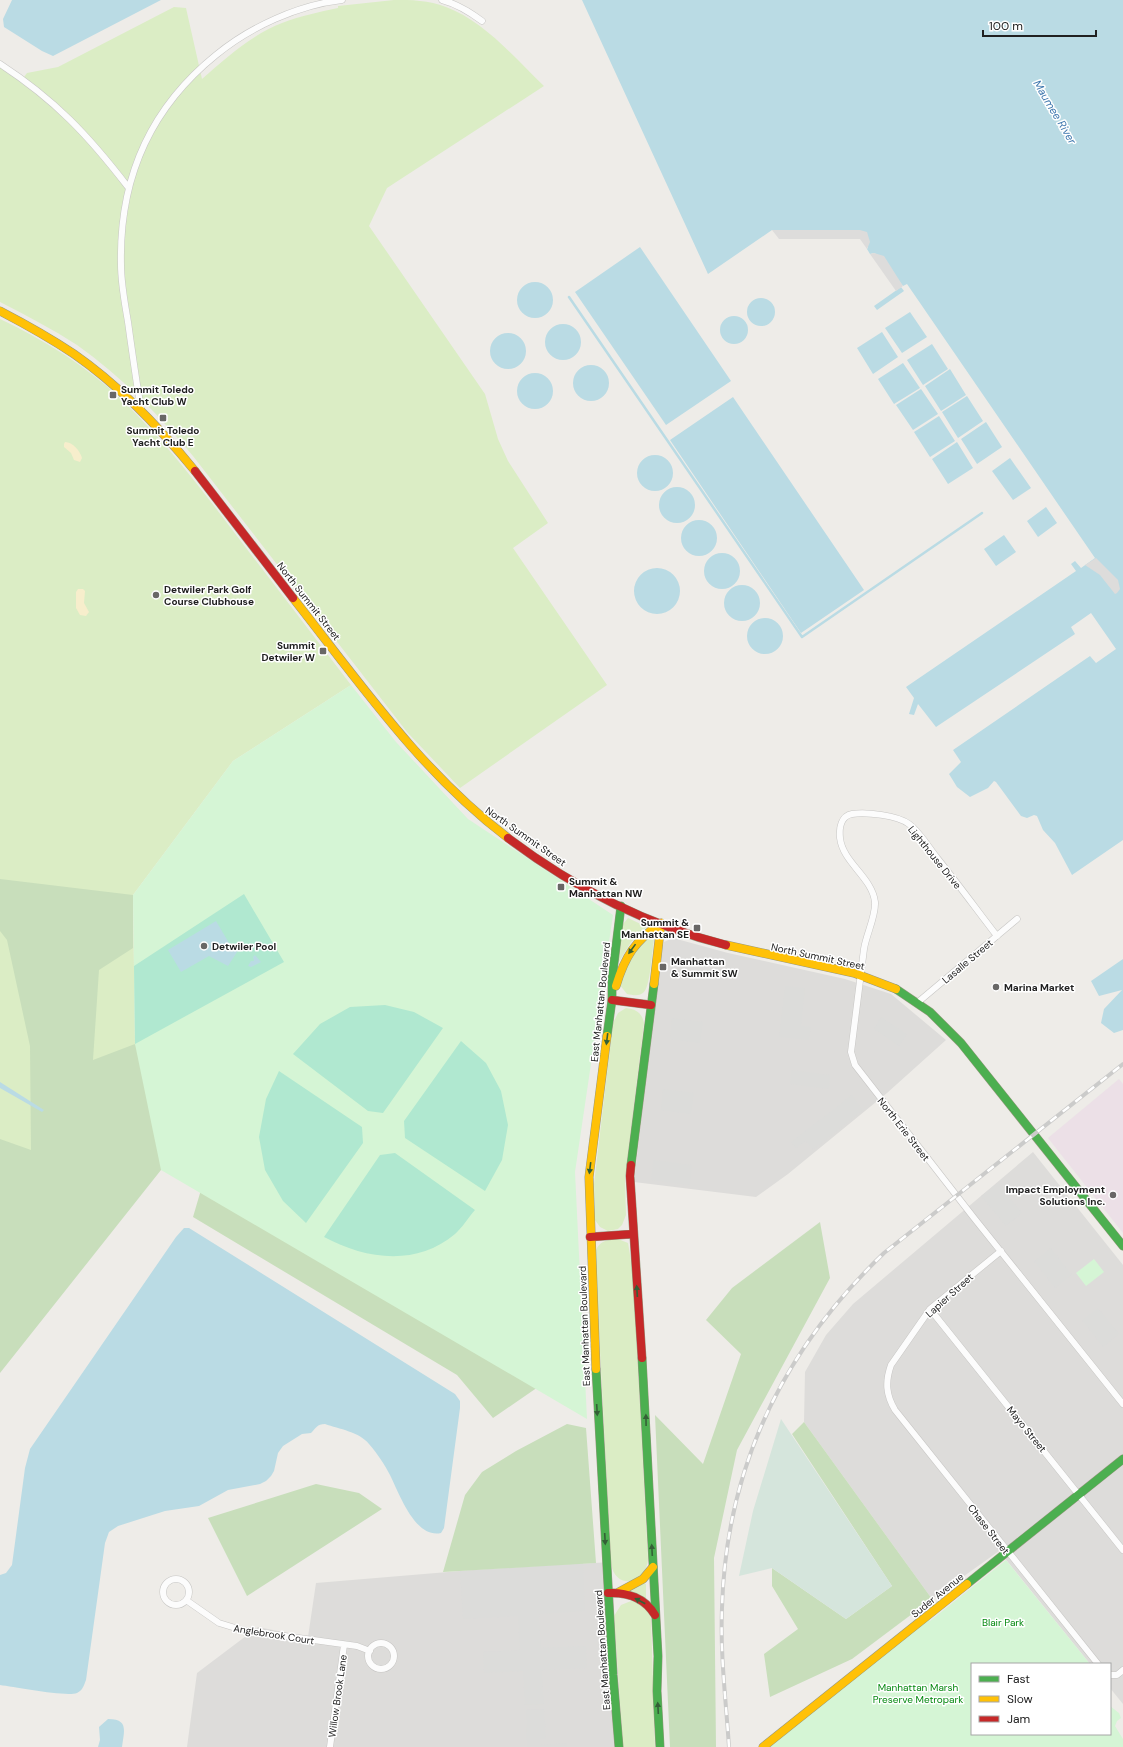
<svg xmlns="http://www.w3.org/2000/svg" width="1123" height="1747" viewBox="0 0 1123 1747" font-family="'DM Sans',sans-serif">
	<style>
		.residential { fill: #dddcda }
		.industrial { fill: #ece0e7 }
		.religious { fill: #dcdcda }
		.grass { fill: #dbedc5 }
		.forest { fill: #c8debb }
		.wetland { fill: #d5e5dc }
		.sand { fill: #f7eecc }
		.park { fill: #d5f5d5 }
		.pitch { fill: #b0e8d0 }
		.water { fill: #badbe4 }
		.pier { fill: #dddcdb }
		.lines { fill: none; stroke-linecap: round; stroke-linejoin: round }
		.stream { stroke: #badbe4; stroke-width: 2.5 }
		.street-casing { stroke: #c7c6c4; stroke-width: 7 }
		.fast-casing { stroke: #97987f; stroke-width: 9 }
		.slow-casing { stroke: #97987f; stroke-width: 9 }
		.jam-casing { stroke: #97987f; stroke-width: 9 }
		.street { stroke: #fcfcfc; stroke-width: 6 }
		.fast { stroke: #4caf50; stroke-width: 8 }
		.slow { stroke: #ffc107; stroke-width: 8 }
		.jam { stroke: #c62828; stroke-width: 8 }
		.rail-casing { stroke: #cbcbca; stroke-width: 4 }
		.rail { stroke: #fff; stroke-width: 2.5; stroke-dasharray: 8; stroke-linecap: butt }
		.oneway { fill: #346036 }
		.poi-dot { fill: #686766; stroke: #fff; stroke-width: 1.5 }
		.labels { text-anchor: middle; stroke-width: 3; stroke-linejoin: round; paint-order: stroke }
		.poi-label { font-size: 10px; font-weight: bold; fill: #202020; stroke: #fff; text-anchor: start }
		.street-label { font-size: 10px; fill: #202020; stroke: #fff }
		.park-label { font-size: 10px; fill: #03880e; stroke: #fff }
		.water-label { font-size: 11px; font-style: italic; fill: #4179af; stroke: #fff }
	</style>
	<rect width="100%" height="100%" fill="#eeece8"/>
	<path class="residential" d="M673,938L728,953L845,979L891,994L946,1040L887,1093L788,1174L756,1197L634,1182L660,956L664,942Z
		M1033,1152L1123,1265V1704L1110,1688V1664H1090L999,1551L932,1599L804,1422L805,1372L826,1335L853,1304Z
		M611,1562L623,1747H187L197,1673L258,1627L308,1637L316,1583L460,1571Z"/>
	<path class="industrial" d="M1119,1079L1123,1084V1233L1048,1138Z"/>
	<path class="religious" d="M785,986L805,988L801,1026L811,1027L809,1040L779,1037Z
		M881,1017L907,1034L899,1046L874,1029Z
		M672,1018L703,1022L700,1043L670,1039Z
		M791,1070L830,1075L829,1089L790,1084Z
		M663,1089L694,1093L691,1114L661,1110Z
		M852,1095L863,1110L813,1150L806,1141L796,1148L791,1142Z
		M653,1160L692,1165L690,1185L651,1180Z
		M998,1183L1022,1213L1006,1226L981,1196Z
		M1051,1248L1072,1275L1055,1288L1034,1261Z
		M1098,1308L1119,1334L1103,1347L1082,1320Z
		M583,1563L585,1611L539,1614L541,1648L586,1646L587,1668L542,1670L544,1704L525,1705L523,1671L484,1673L483,1652L520,1650L518,1616L463,1619L460,1571Z
		M544,1709L546,1739H540V1745L567,1743V1747H527L526,1710Z"/>
	<path class="grass" d="M394,0C411,0 429,0 446,7C484,21 515,58 544,86L387,188L369,226L485,394L498,439L508,461L548,523L513,548L607,685L460,788L407,732L193,456C159,415 121,376 77,345C52,329 26,315 0,302V67L21,81L27,73L58,67L174,7L186,8L202,79C226,58 251,35 282,23C300,16 319,12 338,8V6Z
		M0,319C44,340 87,366 123,401C168,444 205,494 243,544C279,591 315,638 351,685L233,761L133,895L135,1044L44,1166L0,1150Z
		M628,918L647,927L631,942L617,965L623,924Z
		M653,932L655,934C652,946 651,985 644,992C639,997 633,995 627,994L619,984C626,958 634,950 653,932Z
		M626,1008C636,1009 642,1013 644,1023L625,1179L626,1215L622,1225L618,1229L608,1231L600,1227L595,1220L594,1184L613,1023L618,1013Z
		M618,1239L628,1243L633,1273L648,1559C646,1584 616,1591 611,1564L595,1254C598,1241 606,1240 618,1239Z
		M644,1583L646,1584V1599L628,1591Z
		M631,1601C642,1603 647,1608 651,1618L655,1747H623L614,1616L621,1605Z"/>
	<path class="forest" d="M0,879L133,895V948L99,970L93,1060L135,1044L198,1009L253,1027L161,1170L0,1373V1139L31,1150L30,1046L7,940L0,931Z
		M208,1166L567,1367L493,1418L457,1375L193,1217Z
		M820,1222L830,1278L737,1450L714,1558L716,1747H670L655,1415L703,1464L741,1354L706,1320L732,1288Z
		M804,1422L932,1599L852,1659L770,1697L764,1654L798,1629L772,1586V1568L846,1619L892,1586L792,1434Z
		M567,1424L586,1428L596,1563L443,1572L465,1495L482,1472L516,1451Z
		M316,1484L359,1493L382,1509L247,1596L208,1518Z"/>
	<path class="wetland" d="M781,1419L892,1586L846,1619L772,1568L739,1576L753,1511Z"/>
	<path class="sand" d="M65,442C73,442 80,451 82,458L80,462L74,460L71,453L64,447V444Z
		M78,589H83L85,591L84,603L89,612L86,616L80,615L76,608V592Z"/>
	<path class="park" d="M351,685L396,742L468,819L613,915L575,1172L587,1419L161,1170L135,1044L133,895L233,761Z
		M1094,1259L1104,1272L1086,1286L1076,1273Z
		M1006,1560L1090,1664H972V1734H1110V1706L1119,1713L1121,1718L1117,1721L1115,1726L1123,1739V1747H763L926,1617L930,1621Z"/>
	<path class="pitch" d="M244,894L284,962L135,1044L134,966Z
		M385,1005L414,1012L443,1028L383,1113L368,1111L293,1054L320,1024L350,1007Z
		M461,1041L486,1063L501,1091L508,1125L502,1160L485,1191L405,1138L404,1121Z
		M279,1071L362,1127L363,1143L306,1223L283,1201L265,1170L259,1137L266,1099Z
		M395,1153L475,1210C468,1218 462,1228 455,1234C416,1267 365,1259 324,1237L380,1155Z"/>
	<path class="water" d="M12,0H161L53,56L42,51L4,27L3,19Z
		M582,0H1123V840L1072,875L1055,843L1043,830L1037,816L1034,815L1027,818L1021,816L996,782L994,781L988,788L970,797L957,787L949,774L961,762L953,750L1090,656L1096,663L1116,649L1091,613L1071,627L1075,634L936,727L918,704L914,715L909,714L914,698L906,687L1076,571L1071,564L1075,561L1081,568L1095,558L907,284L903,286L880,256L874,253L870,254L867,249L868,247L863,235L772,230L708,274Z
		M640,247L731,381L666,425L575,292Z
		M517 300a18 18 0 1 1 36 0a18 18 0 1 1-36 0Z
		M901,287L904,291L877,310L874,306Z
		M747 312a14 14 0 1 1 28 0a14 14 0 1 1-28 0Z
		M910,312L927,337L902,353L885,328Z
		M720 330a14 14 0 1 1 28 0a14 14 0 1 1-28 0Z
		M545 342a18 18 0 1 1 36 0a18 18 0 1 1-36 0Z
		M882,332L898,357L873,374L857,348Z
		M490 351a18 18 0 1 1 36 0a18 18 0 1 1-36 0Z
		M932,344L948,369L923,385L907,360Z
		M903,363L920,388L894,404L878,379Z
		M573 383a18 18 0 1 1 36 0a18 18 0 1 1-36 0Z
		M950,369L966,395L941,411L925,386Z
		M517 391a18 18 0 1 1 36 0a18 18 0 1 1-36 0Z
		M921,389L938,414L913,430L896,405Z
		M967,396L983,421L958,438L942,412Z
		M733,397L864,590L801,633L670,440Z
		M939,416L955,441L930,457L914,432Z
		M986,422L1002,447L977,464L961,439Z
		M957,442L973,468L948,484L932,459Z
		M637 473a18 18 0 1 1 36 0a18 18 0 1 1-36 0Z
		M1010,458L1031,488L1013,500L992,471Z
		M659 505a18 18 0 1 1 36 0a18 18 0 1 1-36 0Z
		M1046,507L1057,523L1038,537L1027,521Z
		M681 538a18 18 0 1 1 36 0a18 18 0 1 1-36 0Z
		M1004,535L1016,552L996,566L984,549Z
		M704 571a18 18 0 1 1 36 0a18 18 0 1 1-36 0Z
		M634 591a23 23 0 1 1 46 0a23 23 0 1 1-46 0Z
		M724 603a18 18 0 1 1 36 0a18 18 0 1 1-36 0Z
		M747 636a18 18 0 1 1 36 0a18 18 0 1 1-36 0Z
		M216,921L229,943L239,949L228,966L209,956L181,972L168,950Z
		M255,955L261,962L251,967L248,966L251,961H254L253,957Z
		M1123,959V1030L1114,1033L1101,1023L1104,1009L1122,990L1099,996L1091,981Z
		M0,1082L44,1110L42,1112L0,1088Z
		M184,1228H189L455,1394L460,1401V1408L444,1528L441,1533C415,1539 399,1493 390,1475C385,1465 377,1453 369,1444C360,1432 339,1429 325,1424C317,1424 316,1428 311,1433L302,1434L283,1446L278,1453L274,1471L271,1476L266,1481L260,1484L228,1490L199,1506L165,1511L118,1526L109,1532L105,1543L86,1680C84,1685 83,1690 77,1693C66,1697 15,1687 0,1685V1575L6,1573L12,1565L25,1468L30,1449L176,1237Z
		M108,1719C129,1719 124,1731 122,1747H98L100,1740L99,1727Z"/>
	<path class="pier" d="M772,230H860L867,232L870,242L867,249L860,239H779Z
		M874,253L884,256L903,286L896,291L870,254Z
		M1096,558L1118,580L1120,589L1117,593L1115,594L1100,575L1085,565Z"/>
	<g class="lines">
		<path class="stream" d="M569,297L802,637L982,513"/>
		<g class="street-casing">
			<path id="street" d="M442,0C457,4 470,12 482,21
				M0,64C55,100 88,135 128,187
				M141,409C136,380 132,351 128,322C125,304 121,284 121,265C119,180 149,109 216,55C250,27 298,5 342,0
				M997,936C977,910 958,884 938,859C929,848 920,832 909,824C897,815 866,812 852,814C841,816 839,828 840,838C843,863 872,877 875,902C876,916 866,935 864,949L851,1052L855,1065L974,1218L1123,1404
				M917,1003L1017,919
				M1001,1251L930,1309L891,1365C885,1382 886,1395 895,1410L1098,1664
				M930,1309L1123,1550
				M163 1592a13 13 0 1 1 26 0a13 13 0 1 1-26 0Z
				M186,1600L219,1623L242,1630L357,1646L370,1651
				M368 1656a13 13 0 1 1 26 0a13 13 0 1 1-26 0Z
				M1110,1675H1117L1123,1670
				M330,1747L344,1645"/>
		</g>
		<g class="fast-casing">
			<path id="fast" d="M896,989L930,1012L961,1043L1123,1246
				M607,1036L612,1000V979L621,906
				M631,1165L654,984
				M642,1358L658,1656L657,1691L660,1747
				M596,1369L613,1675L619,1747
				M967,1584L1123,1459"/>
		</g>
		<g class="slow-casing">
			<path id="slow" d="M0,311C25,324 50,338 74,354C120,386 160,428 195,471
				M293,598C360,683 421,772 508,838
				M726,945L854,973L896,989
				M654,984L661,923
				M616,986C625,956 635,941 661,923
				M596,1369L589,1177L607,1036
				M619,1592L643,1579L653,1567
				M763,1747L967,1584"/>
		</g>
		<g class="jam-casing">
			<path id="jam" d="M195,471L293,598
				M508,838C573,887 647,925 726,945
				M612,1000L651,1005
				M631,1165L630,1176L642,1358
				M590,1237L633,1234
				M608,1593C627,1592 645,1598 655,1615"/>
		</g>
		<use href="#street" class="street"/>
		<use href="#fast" class="fast"/>
		<use href="#slow" class="slow"/>
		<use href="#jam" class="jam"/>
		<g class="rail-casing">
			<path id="rail" d="M729,1747C726,1701 720,1654 722,1608C726,1467 783,1350 884,1253L1123,1064"/>
		</g>
		<use href="#rail" class="rail"/>
	</g>
	<defs><path id="oneway-solid" d="M-6-.8H1V-3.2L6.5 0L1 3.2V.8H-6Z"/></defs>
	<g class="oneway">
		<use href="#oneway-solid" transform="translate(632 949) rotate(126)"/>
		<use href="#oneway-solid" transform="translate(607 1039) rotate(97)"/>
		<use href="#oneway-solid" transform="translate(590 1168) rotate(97)"/>
		<use href="#oneway-solid" transform="translate(637 1291) rotate(-94)"/>
		<use href="#oneway-solid" transform="translate(597 1410) rotate(87)"/>
		<use href="#oneway-solid" transform="translate(646 1420) rotate(-91)"/>
		<use href="#oneway-solid" transform="translate(605 1539) rotate(87)"/>
		<use href="#oneway-solid" transform="translate(652 1550) rotate(-93)"/>
		<use href="#oneway-solid" transform="translate(640 1601) rotate(-152)"/>
		<use href="#oneway-solid" transform="translate(658 1708) rotate(-93)"/>
	</g>
	<g class="poi-dot">
		<rect x="109" y="391" width="8" height="8" rx="2"/>
		<rect x="159" y="414" width="8" height="8" rx="2"/>
		<circle cx="156" cy="595" r="4"/>
		<rect x="319" y="647" width="8" height="8" rx="2"/>
		<rect x="557" y="883" width="8" height="8" rx="2"/>
		<rect x="693" y="924" width="8" height="8" rx="2"/>
		<circle cx="204" cy="946" r="4"/>
		<rect x="659" y="963" width="8" height="8" rx="2"/>
		<circle cx="996" cy="987" r="4"/>
		<circle cx="1113" cy="1195" r="4"/>
	</g>
	<g class="labels">
		<g class="poi-label">
			<text x="121" y="393">Summit Toledo<tspan x="121" dy="12">Yacht Club W</tspan></text>
			<text x="163" y="434" text-anchor="middle">Summit Toledo<tspan x="163" dy="12">Yacht Club E</tspan></text>
			<text x="164" y="593">Detwiler Park Golf<tspan x="164" dy="12">Course Clubhouse</tspan></text>
			<text x="315" y="649" text-anchor="end">Summit<tspan x="315" dy="12">Detwiler W</tspan></text>
			<text x="569" y="885">Summit &amp;<tspan x="569" dy="12">Manhattan NW</tspan></text>
			<text x="689" y="926" text-anchor="end">Summit &amp;<tspan x="689" dy="12">Manhattan SE</tspan></text>
			<text x="212" y="950">Detwiler Pool</text>
			<text x="671" y="965">Manhattan<tspan x="671" dy="12">&amp; Summit SW</tspan></text>
			<text x="1004" y="991">Marina Market</text>
			<text x="1105" y="1193" text-anchor="end">Impact Employment<tspan x="1105" dy="12">Solutions Inc.</tspan></text>
		</g>
		<g class="street-label">
			<text transform="translate(309 601) rotate(52)" y="4">North Summit Street</text>
			<text transform="translate(526 836) rotate(35)" y="4">North Summit Street</text>
			<text transform="translate(935 857) rotate(51)" y="4">Lighthouse Drive</text>
			<text transform="translate(818 956) rotate(12)" y="4">North Summit Street</text>
			<text transform="translate(967 961) rotate(-40)" y="4">Lasalle Street</text>
			<text transform="translate(600 1002) rotate(-84)" y="4">East Manhattan Boulevard</text>
			<text transform="translate(904 1129) rotate(52)" y="4">North Erie Street</text>
			<text transform="translate(949 1295) rotate(-42)" y="4">Lapier Street</text>
			<text transform="translate(584 1326) rotate(-92)" y="4">East Manhattan Boulevard</text>
			<text transform="translate(1027 1429) rotate(51)" y="4">Mayo Street</text>
			<text transform="translate(989 1529) rotate(52)" y="4">Chase Street</text>
			<text transform="translate(937 1595) rotate(-39)" y="4">Suder Avenue</text>
			<text transform="translate(274 1634) rotate(9)" y="4">Anglebrook Court</text>
			<text transform="translate(602 1650) rotate(-94)" y="4">East Manhattan Boulevard</text>
			<text transform="translate(337 1696) rotate(-82)" y="4">Willow Brook Lane</text>
		</g>
		<g class="park-label">
			<text x="1003" y="1626">Blair Park</text>
			<text x="918" y="1691">Manhattan Marsh<tspan x="918" dy="12">Preserve Metropark</tspan></text>
		</g>
		<g class="water-label">
			<text transform="translate(1055 112) rotate(59)" y="4">Maumee River</text>
		</g>
	</g>
	<rect x="971" y="1663" width="140" height="72" fill="#ffffff" stroke="#a6a6a6"/>
	<rect x="979" y="1676" width="20" height="6" fill="#4caf50" stroke="#a6a6a6"/>
	<text x="1007" y="1683" font-size="12" fill="#202020">Fast</text>
	<rect x="979" y="1696" width="20" height="6" fill="#ffc107" stroke="#a6a6a6"/>
	<text x="1007" y="1703" font-size="12" fill="#202020">Slow</text>
	<rect x="979" y="1716" width="20" height="6" fill="#c62828" stroke="#a6a6a6"/>
	<text x="1007" y="1723" font-size="12" fill="#202020">Jam</text>
	<path d="M983 30v6h113v-6" fill="none" stroke="#202020" stroke-width="2"/>
	<text x="989" y="30" font-size="12" fill="#202020" stroke="#ffffff" stroke-width="3" paint-order="stroke">100 m</text>
</svg>
